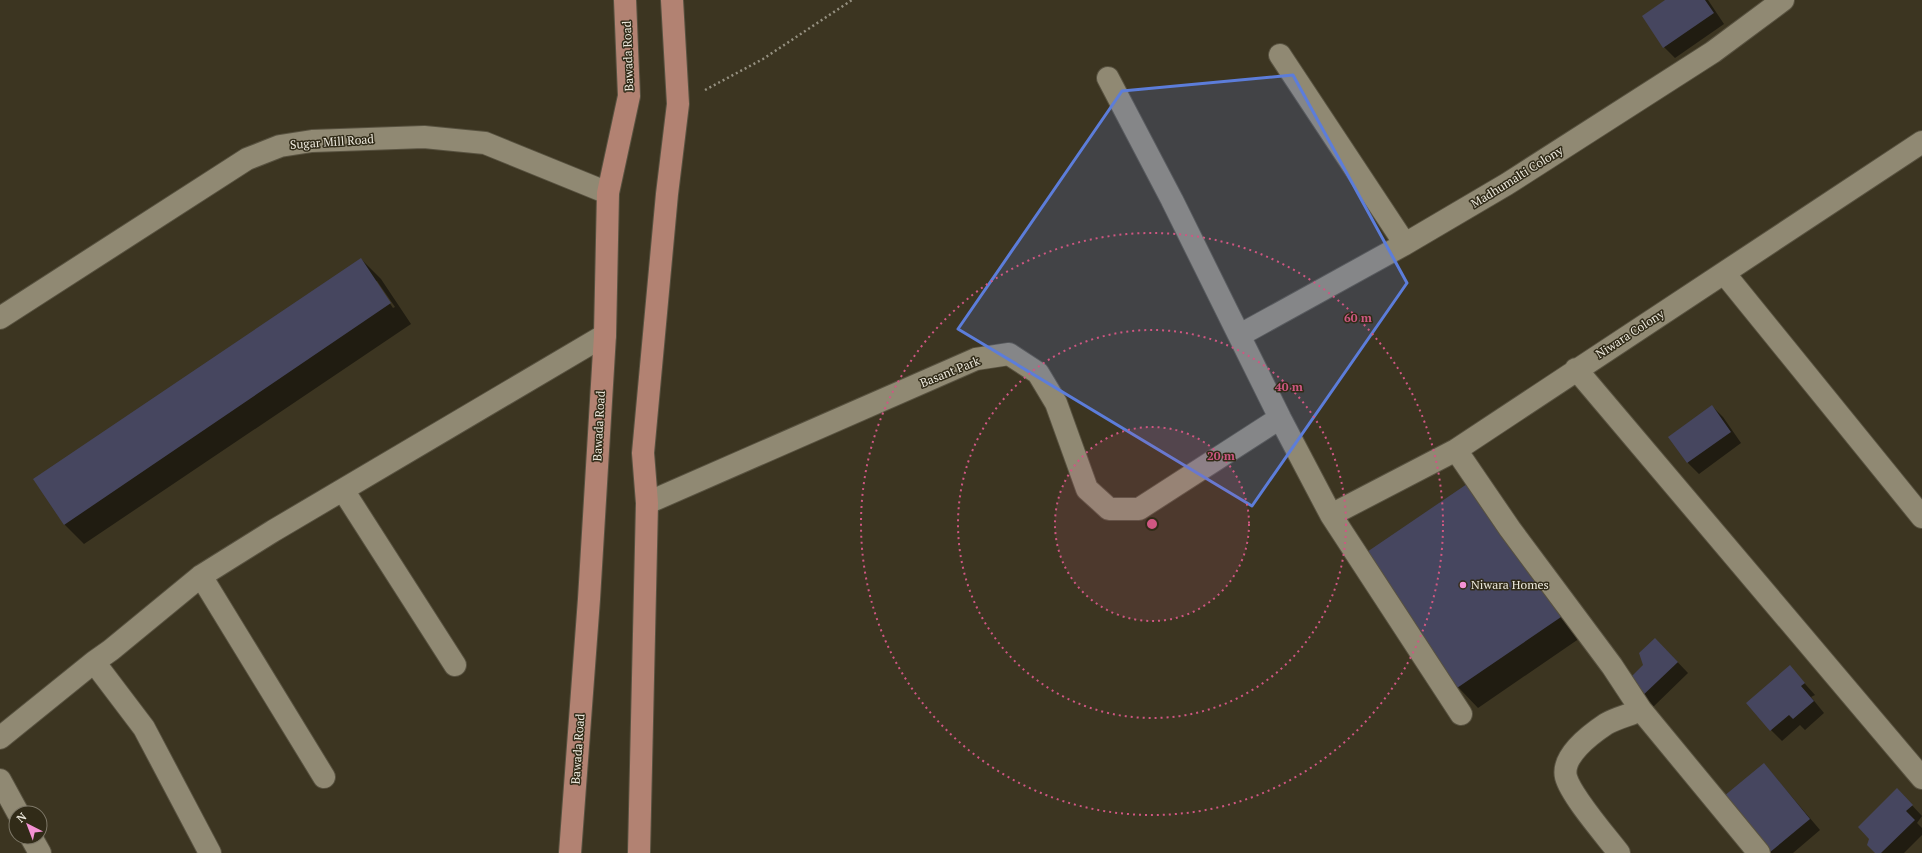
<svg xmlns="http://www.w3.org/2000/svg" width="1922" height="853" viewBox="0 0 1922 853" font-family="'PT Serif',serif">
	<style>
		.shadow { fill: #0007; fill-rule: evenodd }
		.building { fill: #46465f }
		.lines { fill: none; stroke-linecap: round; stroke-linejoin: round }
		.street-casing { stroke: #585240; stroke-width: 24 }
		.primary-casing { stroke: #585240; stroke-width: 24 }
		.path { stroke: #959080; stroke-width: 2.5; stroke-dasharray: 2 3; stroke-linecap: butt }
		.street { stroke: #908973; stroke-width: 22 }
		.primary { stroke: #b28272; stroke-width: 22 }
		.marked { fill: #5c7dda; fill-opacity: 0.2; stroke: #5c7dda; stroke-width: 3; stroke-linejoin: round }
		.ring { fill: none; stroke: #cf5782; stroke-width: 2; stroke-dasharray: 2 4 }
		.poi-dot { fill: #f491d4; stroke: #312b18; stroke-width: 1.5 }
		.labels { text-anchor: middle; stroke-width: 3; stroke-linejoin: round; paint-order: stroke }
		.street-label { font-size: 12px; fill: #eeeade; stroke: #312b18 }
		.poi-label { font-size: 12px; fill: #eeeade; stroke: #312b18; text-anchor: start }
		.centre { fill: #cf5782; stroke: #312b18; stroke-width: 2 }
		.ring-label { font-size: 12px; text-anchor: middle; font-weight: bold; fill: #cf5782; stroke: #312b18; stroke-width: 3; stroke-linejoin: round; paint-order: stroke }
	</style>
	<rect width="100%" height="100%" fill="#3c3521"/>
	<path class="shadow" d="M1667,0H1708L1724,24L1675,58L1664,47Z
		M361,259L381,279L411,324L84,544L64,524ZM375,281H377L395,307L393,308Z
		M1712,406L1723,417L1741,443L1699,474L1688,463L1670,437Z
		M1466,485L1583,636L1478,708L1458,687Z
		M1666,650L1688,673L1651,709L1626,684Z
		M1790,667L1815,695L1811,697L1824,713L1805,730L1800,725L1782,741L1771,730Z
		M1764,764L1820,830L1793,853H1763Z
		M1908,801L1922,816L1917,823L1922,828V835L1904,853H1877Z"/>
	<path class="building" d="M1665,0H1705L1714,13L1663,48L1642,16Z
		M361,258L391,303L64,525L33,479Z
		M1712,405L1731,432L1687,463L1668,437Z
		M1467,484L1564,615L1457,688L1364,554Z
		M1655,638L1678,662L1639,699L1624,684L1643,665L1639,653Z
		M1790,665L1805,683L1801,686L1814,701L1793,719L1789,715L1770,731L1746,703Z
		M1764,763L1810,819L1769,853L1718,801Z
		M1897,788L1913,805L1906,811L1915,820L1881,853H1875L1867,845L1869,839L1858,827Z"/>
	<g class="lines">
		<g class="street-casing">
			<path id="street" d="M1280,55L1405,244
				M1108,78L1172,200L1280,418L1331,515L1461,714
				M1724,273L1922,517
				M0,318L247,159L280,146L312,141L424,137L485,143L608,193
				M1240,335L1405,244L1507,184L1713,52L1783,0
				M1576,369L1922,778
				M1456,450L1510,529L1612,666L1641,710L1759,853
				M343,490L455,665
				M647,503L976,359L1009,354L1038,373L1056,403L1087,489L1109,509H1139L1280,418
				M1331,515L1456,450L1922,142
				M201,576L324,777
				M0,738L94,662
				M0,780L18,813
				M31,837L40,853
				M210,853L144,728L94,662L111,650L201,576L273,531L605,335
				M1619,853C1606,836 1571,796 1566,777C1561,756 1591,734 1606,724C1616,718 1630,715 1641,710"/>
		</g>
		<g class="primary-casing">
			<path id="primary" d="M570,853L589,599L605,335L608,193L629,96L625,0
				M639,853L647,503L643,453L667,194L678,104L672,0"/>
		</g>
		<path class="path" d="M705,90L763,59L852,0"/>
		<use href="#street" class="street"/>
		<use href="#primary" class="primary"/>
	</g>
	<path class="marked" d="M1293,75L1407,283L1252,506L958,329L1122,91Z"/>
	<circle cx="1152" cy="524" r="97" fill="#cf5782" fill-opacity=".12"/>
	<g class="ring">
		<circle cx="1152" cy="524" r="97"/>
		<circle cx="1152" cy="524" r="194"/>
		<circle cx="1152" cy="524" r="291"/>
	</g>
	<circle class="poi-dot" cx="1463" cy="585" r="4"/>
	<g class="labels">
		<g class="street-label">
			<text transform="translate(628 56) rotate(-92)" y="4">Bawada Road</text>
			<text transform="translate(332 142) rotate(-4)" y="4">Sugar Mill Road</text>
			<text transform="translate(1517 177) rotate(-32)" y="4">Madhumalti Colony</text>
			<text transform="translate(1630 334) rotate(-33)" y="4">Niwara Colony</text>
			<text transform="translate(950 372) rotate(-22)" y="4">Basant Park</text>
			<text transform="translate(599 426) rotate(-87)" y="4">Bawada Road</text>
			<text transform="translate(578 749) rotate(-86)" y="4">Bawada Road</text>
		</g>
		<g class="poi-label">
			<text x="1471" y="589">Niwara Homes</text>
		</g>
	</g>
	<circle cx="1152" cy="524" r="6" class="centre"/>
	<g class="ring-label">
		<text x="1358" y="322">60 m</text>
		<text x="1289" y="391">40 m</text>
		<text x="1221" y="460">20 m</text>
	</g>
	<g transform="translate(28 825) rotate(318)"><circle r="19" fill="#312b18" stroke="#7d7767"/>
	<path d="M0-3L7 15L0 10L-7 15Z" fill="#f491d4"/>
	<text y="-6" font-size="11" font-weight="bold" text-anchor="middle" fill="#eeeade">N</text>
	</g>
</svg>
